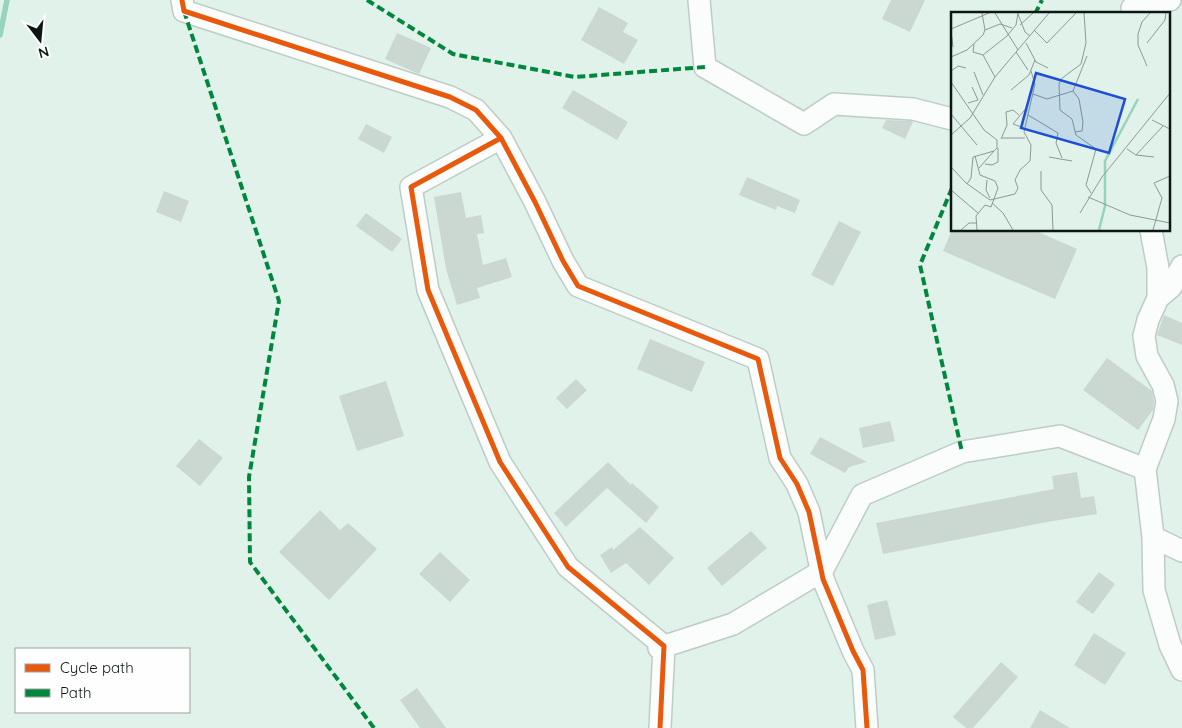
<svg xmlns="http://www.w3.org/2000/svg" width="1182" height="728" viewBox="0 0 1182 728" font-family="Quicksand,sans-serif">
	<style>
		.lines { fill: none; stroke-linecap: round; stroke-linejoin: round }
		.stream { stroke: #96d4bb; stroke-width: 5.5 }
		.building { fill: #cad8d1 }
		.minor-casing { stroke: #beccc6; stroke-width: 24 }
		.minor { stroke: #fafdfc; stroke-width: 21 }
		.quiet { stroke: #00873e; stroke-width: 4; stroke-dasharray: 8 4; stroke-linecap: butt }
		.cycleway-casing { stroke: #fefefe; stroke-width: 8 }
		.cycleway { stroke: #e8590c; stroke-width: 5 }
		.inset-river { fill: none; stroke: #96d4bb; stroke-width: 2.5 }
		.inset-road { fill: none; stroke: #8c9a94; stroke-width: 1 }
		.view { fill: #1d4ed8; fill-opacity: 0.15; stroke: #1d4ed8; stroke-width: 2.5 }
		.inset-edge { fill: none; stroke: #0c1713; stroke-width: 2.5 }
	</style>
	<rect width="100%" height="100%" fill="#e1f2ea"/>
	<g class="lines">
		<path class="stream" d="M0,35L7,0"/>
	</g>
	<path class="building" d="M891,0H925L910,32L882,19Z
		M599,7L628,23L623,32L638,40L624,64L581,40Z
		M397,33L431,48L419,74L385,59Z
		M573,90L628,122L617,140L562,108Z
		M886,120L911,121L913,122L905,139L882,128Z
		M366,124L392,137L384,153L358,139Z
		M747,177L800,200L795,213L777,206L776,210L739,195Z
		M164,191L189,201L181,222L156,212Z
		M461,192L466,218L481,215L484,233L477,234L483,265L506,258L512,277L477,288L480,298L457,305L446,269L434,197Z
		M366,213L402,239L392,252L356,226Z
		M839,221L861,232L833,286L811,275Z
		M952,230H1034L1077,249L1055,299L943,251Z
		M1164,315L1182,323V345L1157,335Z
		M650,339L705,362L692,392L637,369Z
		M1107,358L1152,391L1154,402L1153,410L1138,430L1083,390Z
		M576,379L587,390L567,409L556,398Z
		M386,381L404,436L357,451L339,396Z
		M890,421L895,441L863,448L859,428Z
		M820,437L867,462L849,467L845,473L810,454Z
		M199,439L223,458L200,486L176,466Z
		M608,462L631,485L632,483L659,507L646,523L607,488L566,527L554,513Z
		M1077,472L1081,498L1094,496L1097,514L1047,522L883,554L876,523L1054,489L1052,476Z
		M320,510L340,530L348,523L377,549L329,600L279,552Z
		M640,527L674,558L649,585L626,563L611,573L600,555L612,547L613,550Z
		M751,531L767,548L722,586L707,568Z
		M440,552L470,580L450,602L419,574Z
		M1099,572L1115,584L1093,614L1076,602Z
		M887,600L896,635L875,640L867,605Z
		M1094,633L1126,653L1105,685L1074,665Z
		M1001,662L1018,677L973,728H966L953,717Z
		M417,688L446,728H420L400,700Z
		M1040,710L1070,728H1030Z"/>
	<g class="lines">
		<g class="minor-casing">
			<path id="minor" d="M182,0L184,11L450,97L476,110L501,138L535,202L563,261L578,286L758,359L780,458L797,484L809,512L823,579L853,651L863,670L867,728
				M699,0L705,67L804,124L834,104L913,109L952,119
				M1132,8L1170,0
				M501,138L411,187L428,290L500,462L568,567L664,646L660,728
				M1151,230L1158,268V298L1148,320L1144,336L1147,356L1163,385L1167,401L1164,419L1145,469L1153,537L1154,590L1170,645L1182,670
				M1158,298L1171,287L1182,266
				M1153,537L1182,551
				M659,648L733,624L822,571L862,495L962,452L1060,436L1145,469"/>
		</g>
		<use href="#minor" class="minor"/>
		<path class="quiet" d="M367,0L453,54L575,77L705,67
			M184,11L279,301L249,477L250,562L374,728
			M1035,14L1042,0
			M952,188L920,265L962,452"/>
		<g class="cycleway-casing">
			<path id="cycleway" d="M182,0L184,11L450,97L476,110L501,138L535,202L563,261L578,286L758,359L780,458L797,484L809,512L823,579L853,651L863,670L867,728
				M501,138L411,187L428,290L500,462L568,567L664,646L660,728"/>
		</g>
		<use href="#cycleway" class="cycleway"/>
	</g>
	<g transform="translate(951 12)">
		<rect width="219" height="219" fill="#e1f2ea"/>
		<path class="inset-river" d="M148,218L154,194V149L187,87"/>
		<path class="inset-road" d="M44,1L67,38M133,1L135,31L130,52L110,67L108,72L109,98L121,107L125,123L145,137L135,173L140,181M67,2L74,20L79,24M69,13L82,1M0,17L38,1M34,18L49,12L61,16M83,18L96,31L125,1M0,19L2,35M75,31L85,50L97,56M196,31L214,8L215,1M23,32L22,40L32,43M65,40L77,58M32,43L56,24L65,13L67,1M32,43L44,65M0,45L16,38L32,23L34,18L31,1M196,54L187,33V22L191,10L199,1M0,59L7,54L15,56M23,60L32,83M0,70L33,118L46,128V136L43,139L22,145L20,166L16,172M60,78L78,63L84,48M82,82L96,87L122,79M17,91L27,88L21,75M0,102L26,133M77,103L107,121L105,131L111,146M201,108L219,117M73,116L62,112L77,94M124,120L131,119L132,110L128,87L122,79L136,44M0,123L19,106L44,65L98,1M51,126H74M50,127L56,113L55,100L62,98L68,103M176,137L185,143L212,114M185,143L203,145M24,144L29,163L44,169L47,176L40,195L34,193L25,204L26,218M98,145L121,149M34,152L41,153L47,150V136M0,155L15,171L39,188L64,182L67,176L64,168L69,158L79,149L80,133L73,120L84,72L80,59M28,156L43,139M90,159V178L101,193L102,218M36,168L35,178L39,186M0,178L27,201M137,185L179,203L219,211M41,191L52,201L62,218M129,201L151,165L219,81M10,218L18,211H26M202,218L211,186L203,171L219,164"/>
		<path class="view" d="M85,61L174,87L158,141L70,116Z"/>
		<rect width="219" height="219" class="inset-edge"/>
	</g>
	<rect x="15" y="648" width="175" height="65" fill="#fefefe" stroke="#9da2a0"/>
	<rect x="25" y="664" width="25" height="8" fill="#e8590c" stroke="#9da2a0"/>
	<text x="60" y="673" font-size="15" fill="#0c1713">Cycle path</text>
	<rect x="25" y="689" width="25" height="8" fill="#00873e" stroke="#9da2a0"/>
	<text x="60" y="698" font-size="15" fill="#0c1713">Path</text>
	<g transform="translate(40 40) rotate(164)" stroke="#fefefe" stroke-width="4" paint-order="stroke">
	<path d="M0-4L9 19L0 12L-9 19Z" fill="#0c1713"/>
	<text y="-8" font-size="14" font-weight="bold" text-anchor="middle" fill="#0c1713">N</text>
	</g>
</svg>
